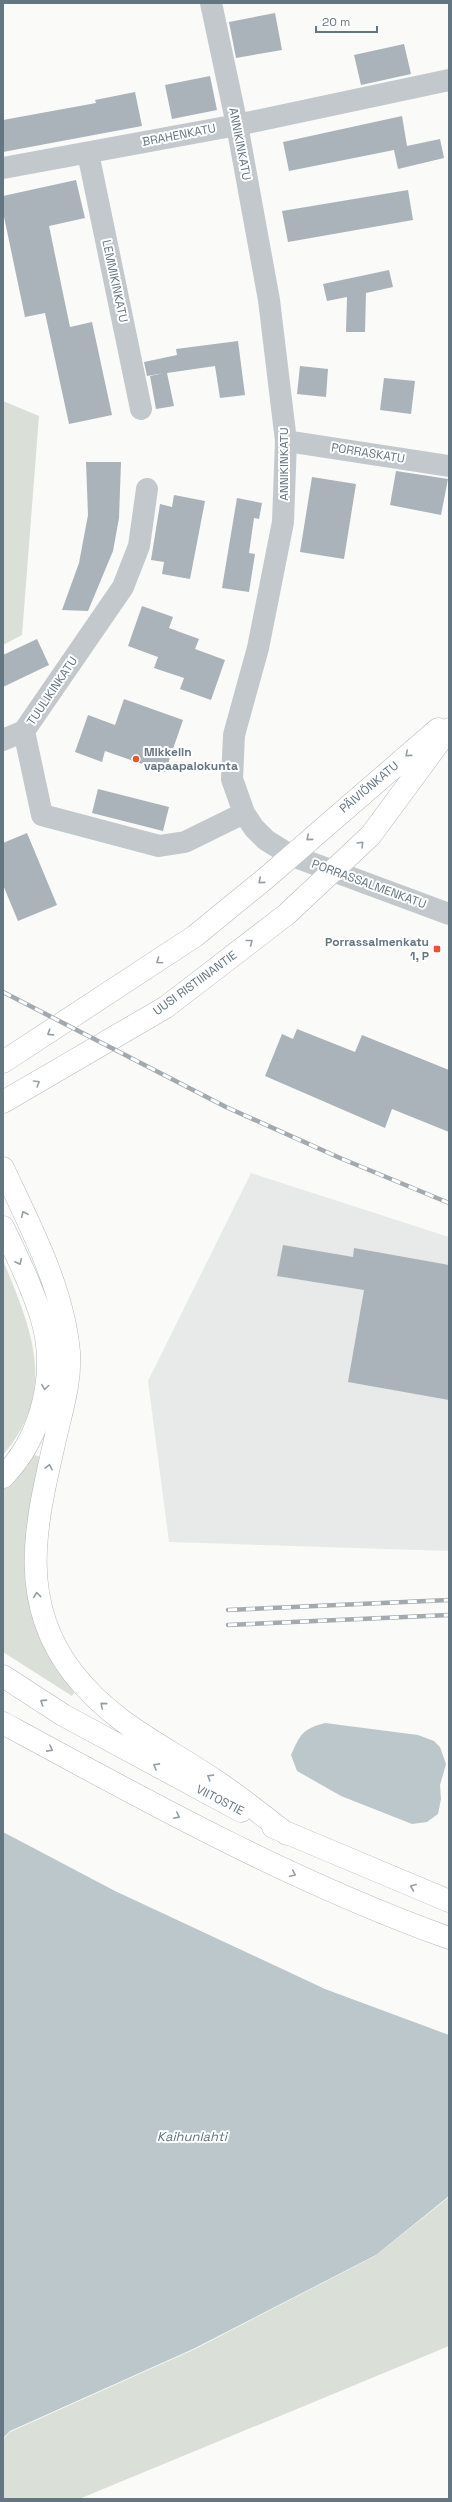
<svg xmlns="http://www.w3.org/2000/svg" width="452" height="2502" viewBox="0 0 452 2502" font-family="'Space Grotesk',sans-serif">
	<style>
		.built { fill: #e8e9e9 }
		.green { fill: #dadfd7 }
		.water { fill: #bbc7cb }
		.building { fill: #aab3b9 }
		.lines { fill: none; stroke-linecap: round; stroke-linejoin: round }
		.secondary-casing { stroke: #b3babf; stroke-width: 23 }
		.trunk-casing { stroke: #b4b9bd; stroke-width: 23 }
		.minor { stroke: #c3c8cc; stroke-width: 22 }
		.tertiary { stroke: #c3c8cc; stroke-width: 22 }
		.secondary { stroke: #fff; stroke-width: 22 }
		.trunk { stroke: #fff; stroke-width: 22 }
		.rail-casing { stroke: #a2aab0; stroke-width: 4.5 }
		.rail { stroke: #fff; stroke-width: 3; stroke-dasharray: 9; stroke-linecap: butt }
		.oneway { stroke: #939fa8 }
		.poi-dot { fill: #e4572e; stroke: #fff; stroke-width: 1.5 }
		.labels { text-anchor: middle; stroke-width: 4; stroke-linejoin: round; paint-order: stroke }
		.street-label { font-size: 12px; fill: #657683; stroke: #fff }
		.poi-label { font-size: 12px; font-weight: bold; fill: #657683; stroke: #fff; text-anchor: start }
		.water-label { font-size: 13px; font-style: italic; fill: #60757c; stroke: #fff }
	</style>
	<rect width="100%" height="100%" fill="#fafaf8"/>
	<path class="built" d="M251,1173L449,1237V1551L169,1542L148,1381Z"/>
	<path class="green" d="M3,401L39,416L22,635L3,645Z
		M3,1260C31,1329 59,1390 3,1455Z
		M32,1454L43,1458L27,1537L76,1689L72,1696L3,1652V1490Z
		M449,2197V2346L79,2499H3V2439L10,2432L195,2349L375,2256Z"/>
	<path class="water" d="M325,1723L418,1735L434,1741L440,1747L446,1764L440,1785L441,1799L438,1814L427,1822L412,1824L341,1796L297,1771L291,1755C300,1735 302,1729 325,1723Z
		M3,1832L115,1891L325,1989L449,2035V2196L376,2255L193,2349L10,2431L3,2438Z"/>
	<path class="building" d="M275,13L282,50L236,58L229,22Z
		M404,44L411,74L361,85L354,55Z
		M210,76L217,110L172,119L165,85Z
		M135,92L142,126L3,152V120L96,103L95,100Z
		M402,116L407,146L440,139L444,158L398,169L394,150L289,171L283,142Z
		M76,180L85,218L49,226L70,327L92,322L112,415L69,424L45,313L25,317L3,212V196Z
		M408,190L413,220L288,242L282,211Z
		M389,270L393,287L366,293L365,332H346L347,297L327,301L323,284Z
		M238,341L245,395L220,398L215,366L167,373L174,406L156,409L150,376L164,373L147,376L144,362L177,355L176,349Z
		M300,366L328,369L326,397L297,394Z
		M384,378L415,381L411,414L380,410Z
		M86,462H121L119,518L113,551L88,611L62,610L79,563L88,515Z
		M396,471L448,479L441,515L390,505Z
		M312,477L356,484L344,559L300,552Z
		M174,495L205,501L190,579L162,574L164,562L151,560L160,504L172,507Z
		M237,498L262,503L259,519L254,518L249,553L255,554L249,592L222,588Z
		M142,606L173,617L169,628L199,639L195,649L225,660L211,700L180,689L184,678L154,668L158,657L128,646Z
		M37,639L49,665L3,687V655Z
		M124,699L183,720L165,772L105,751L102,762L75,752L88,715L115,725Z
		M98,789L169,807L163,831L92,813Z
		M27,833L57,905L18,921L3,885V843Z
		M297,1029L355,1052L362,1035L449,1070V1132L392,1109L385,1128L265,1076L282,1034L293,1039Z
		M283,1245L353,1257L354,1248L449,1265V1400L348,1382L364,1290L277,1276Z"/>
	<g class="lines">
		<g class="secondary-casing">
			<path id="secondary" d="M3,1062L195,936L266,878L438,729
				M3,1102L166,1007L287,914L371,835L449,729"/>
		</g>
		<g class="trunk-casing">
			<path id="trunk" d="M3,1168C30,1226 63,1287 69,1352C71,1379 63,1406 57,1431C38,1516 14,1597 73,1673C113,1724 161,1744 213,1779C238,1795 262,1815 287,1834
				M3,1227C17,1256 31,1285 41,1316C58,1371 43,1436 3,1477
				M3,1676L63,1715L241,1811
				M3,1723C148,1802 293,1882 449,1938
				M273,1827L449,1901"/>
		</g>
		<path class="minor" d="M211,3L237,125L269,300L286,441L283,522L258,648L234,735L232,779L244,813L254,828L266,840L290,855
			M88,153L141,409
			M3,168L237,125L449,80
			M286,441L449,466
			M147,489L139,546L123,587L24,731L42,815L159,846L185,842L244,813
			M3,740L24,731"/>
		<path class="tertiary" d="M290,855L449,914"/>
		<use href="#secondary" class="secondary"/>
		<use href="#trunk" class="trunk"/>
		<g class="rail-casing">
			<path id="rail" d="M3,992L226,1107L340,1158L449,1203
				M228,1610L449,1600
				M228,1625L449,1615"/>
		</g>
		<use href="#rail" class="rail"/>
	</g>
	<defs><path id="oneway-chevron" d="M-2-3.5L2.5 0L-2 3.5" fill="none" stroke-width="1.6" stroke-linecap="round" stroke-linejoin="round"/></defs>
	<g class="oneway">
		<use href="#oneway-chevron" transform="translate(408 754) rotate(140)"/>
		<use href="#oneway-chevron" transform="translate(309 838) rotate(139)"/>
		<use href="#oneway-chevron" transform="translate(361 844) rotate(-45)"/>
		<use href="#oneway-chevron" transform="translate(261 881) rotate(140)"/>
		<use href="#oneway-chevron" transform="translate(250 942) rotate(-38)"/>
		<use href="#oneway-chevron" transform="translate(159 961) rotate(145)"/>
		<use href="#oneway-chevron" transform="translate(50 1033) rotate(147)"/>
		<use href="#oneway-chevron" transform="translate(37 1083) rotate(-31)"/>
		<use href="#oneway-chevron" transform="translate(24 1214) rotate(-115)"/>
		<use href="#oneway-chevron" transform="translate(19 1262) rotate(65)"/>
		<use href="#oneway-chevron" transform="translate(45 1387) rotate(98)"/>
		<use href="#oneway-chevron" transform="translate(49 1467) rotate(-78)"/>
		<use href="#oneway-chevron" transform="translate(37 1595) rotate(-96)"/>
		<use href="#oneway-chevron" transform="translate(43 1702) rotate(-147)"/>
		<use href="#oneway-chevron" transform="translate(103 1705) rotate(-139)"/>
		<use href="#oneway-chevron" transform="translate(50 1749) rotate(28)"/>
		<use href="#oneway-chevron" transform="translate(156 1766) rotate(-151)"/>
		<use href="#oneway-chevron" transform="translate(210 1777) rotate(-148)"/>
		<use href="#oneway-chevron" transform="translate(177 1816) rotate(27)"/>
		<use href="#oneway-chevron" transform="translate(293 1874) rotate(25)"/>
		<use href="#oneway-chevron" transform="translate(413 1887) rotate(-158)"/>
	</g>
	<g class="poi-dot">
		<circle cx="136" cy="759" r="4"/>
		<rect x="433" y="945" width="8" height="8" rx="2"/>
	</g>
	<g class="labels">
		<g class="street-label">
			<text transform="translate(179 135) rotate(-11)" y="4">BRAHENKATU</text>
			<text transform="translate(240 144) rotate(79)" y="4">ANNIKINKATU</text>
			<text transform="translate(115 281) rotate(78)" y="4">LEMMIKINKATU</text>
			<text transform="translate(368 453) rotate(9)" y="4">PORRASKATU</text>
			<text transform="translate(284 464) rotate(-90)" y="4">ANNIKINKATU</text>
			<text transform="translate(52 691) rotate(-56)" y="4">TUULIKINKATU</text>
			<text transform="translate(369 787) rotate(-40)" y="4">PÄIVIÖNKATU</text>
			<text transform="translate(369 884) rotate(20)" y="4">PORRASSALMENKATU</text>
			<text transform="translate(195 983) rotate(-36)" y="4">UUSI RISTIINANTIE</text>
			<text transform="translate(220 1800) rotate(27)" y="4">VIITOSTIE</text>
		</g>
		<g class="poi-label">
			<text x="144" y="756">Mikkelin<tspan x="144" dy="14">vapaapalokunta</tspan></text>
			<text x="429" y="946" text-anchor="end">Porrassalmenkatu<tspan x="429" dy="14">1, P</tspan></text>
		</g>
		<g class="water-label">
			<text x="192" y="2141">Kaihunlahti</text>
		</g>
	</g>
	<rect width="452" height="2502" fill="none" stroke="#657683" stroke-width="8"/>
	<path d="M316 26v6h61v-6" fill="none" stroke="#657683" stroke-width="2"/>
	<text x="322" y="26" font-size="12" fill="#657683" stroke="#ffffff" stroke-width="3" paint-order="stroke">20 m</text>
</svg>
